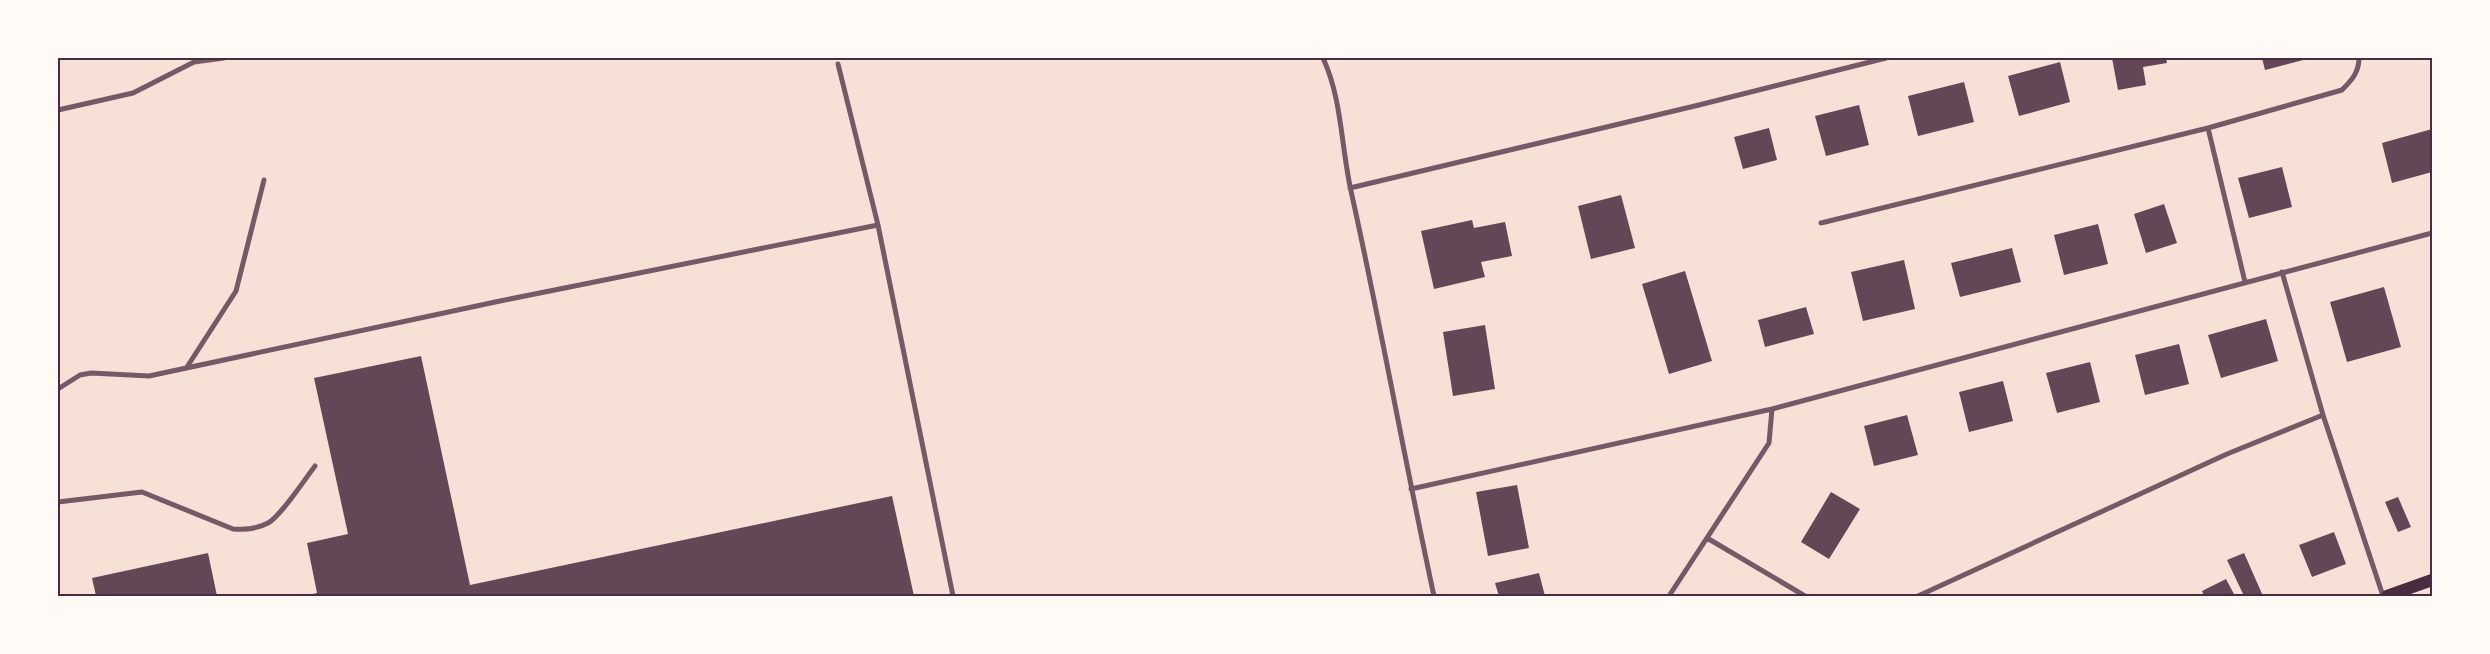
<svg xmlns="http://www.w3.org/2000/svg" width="2490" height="654" viewBox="0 0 2490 654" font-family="'Golos Text',sans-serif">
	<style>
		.building { fill: #644757 }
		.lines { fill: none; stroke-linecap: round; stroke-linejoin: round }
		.minor { stroke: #755966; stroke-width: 5 }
		.primary { stroke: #4a2c40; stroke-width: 12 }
		.neatline { fill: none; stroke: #4a2c40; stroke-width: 2 }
	</style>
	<rect width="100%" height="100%" fill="#f7e1d7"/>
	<path class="building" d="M2112,58H2166L2167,63L2143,67L2146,85L2118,90Z
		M2262,58H2311L2265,70Z
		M2060,62L2070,102L2019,116L2008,76Z
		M1964,82L1974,122L1918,136L1908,96Z
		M1859,105L1869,145L1826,156L1815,116Z
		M1769,128L1777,160L1743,169L1734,137Z
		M2432,129V172L2392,183L2382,143Z
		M2282,167L2292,207L2249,218L2238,178Z
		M1621,195L1635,248L1591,259L1578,206Z
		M2164,204L2177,243L2146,253L2134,214Z
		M1472,220L1474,228L1505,222L1512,256L1481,262L1485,277L1434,289L1421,231Z
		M2098,224L2108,264L2064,275L2054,235Z
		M2012,248L2021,282L1960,297L1951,263Z
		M1904,260L1915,309L1863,321L1851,272Z
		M1685,271L1712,361L1669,374L1642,284Z
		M2384,287L2401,347L2347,362L2330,302Z
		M1806,307L1814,334L1765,347L1758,320Z
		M2266,319L2278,361L2221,378L2208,335Z
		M1485,325L1495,389L1453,396L1443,332Z
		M2179,344L2189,384L2145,395L2135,355Z
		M421,356L470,585L892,496L914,596H303L317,593L307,543L348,534L314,378Z
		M2090,362L2100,402L2057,413L2046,373Z
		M2003,381L2013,421L1969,432L1959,392Z
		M1907,415L1918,455L1874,466L1864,426Z
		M1517,485L1529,548L1488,556L1476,492Z
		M1831,492L1860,509L1829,559L1801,542Z
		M2398,497L2411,527L2398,532L2385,502Z
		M2334,532L2346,564L2312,577L2299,545Z
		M208,553L217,596H96L92,578Z
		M2244,553L2263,596H2244L2227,560Z
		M1539,573L1545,596H1499L1495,583Z
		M2226,579L2235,596H2204L2202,591Z"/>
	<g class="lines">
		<path class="minor" d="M1323,58C1342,99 1341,146 1351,191C1381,326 1405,462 1434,596
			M838,64L878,225L953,596
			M58,110L133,93L194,62L224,58
			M2208,128L2245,282
			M1350,188L1699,105L1886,58
			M1821,223L2208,128L2342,90C2352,80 2359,72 2359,58
			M2282,272L2323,415L2383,596
			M187,367L236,291L264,180
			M58,389L80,375L91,373L149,376L500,301L878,225
			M1411,489L1772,409L2432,233
			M58,502L142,492L233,529C245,530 257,529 268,523C280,517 305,479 315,466
			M1707,538L1805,596
			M1669,596L1769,443L1772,409
			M1918,596L2227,454L2323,415"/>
		<path class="primary" d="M2387,596L2432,580"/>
	</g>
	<rect width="2490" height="654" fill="none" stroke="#fffaf5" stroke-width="118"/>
	<rect x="59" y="59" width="2372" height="536" class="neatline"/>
</svg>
